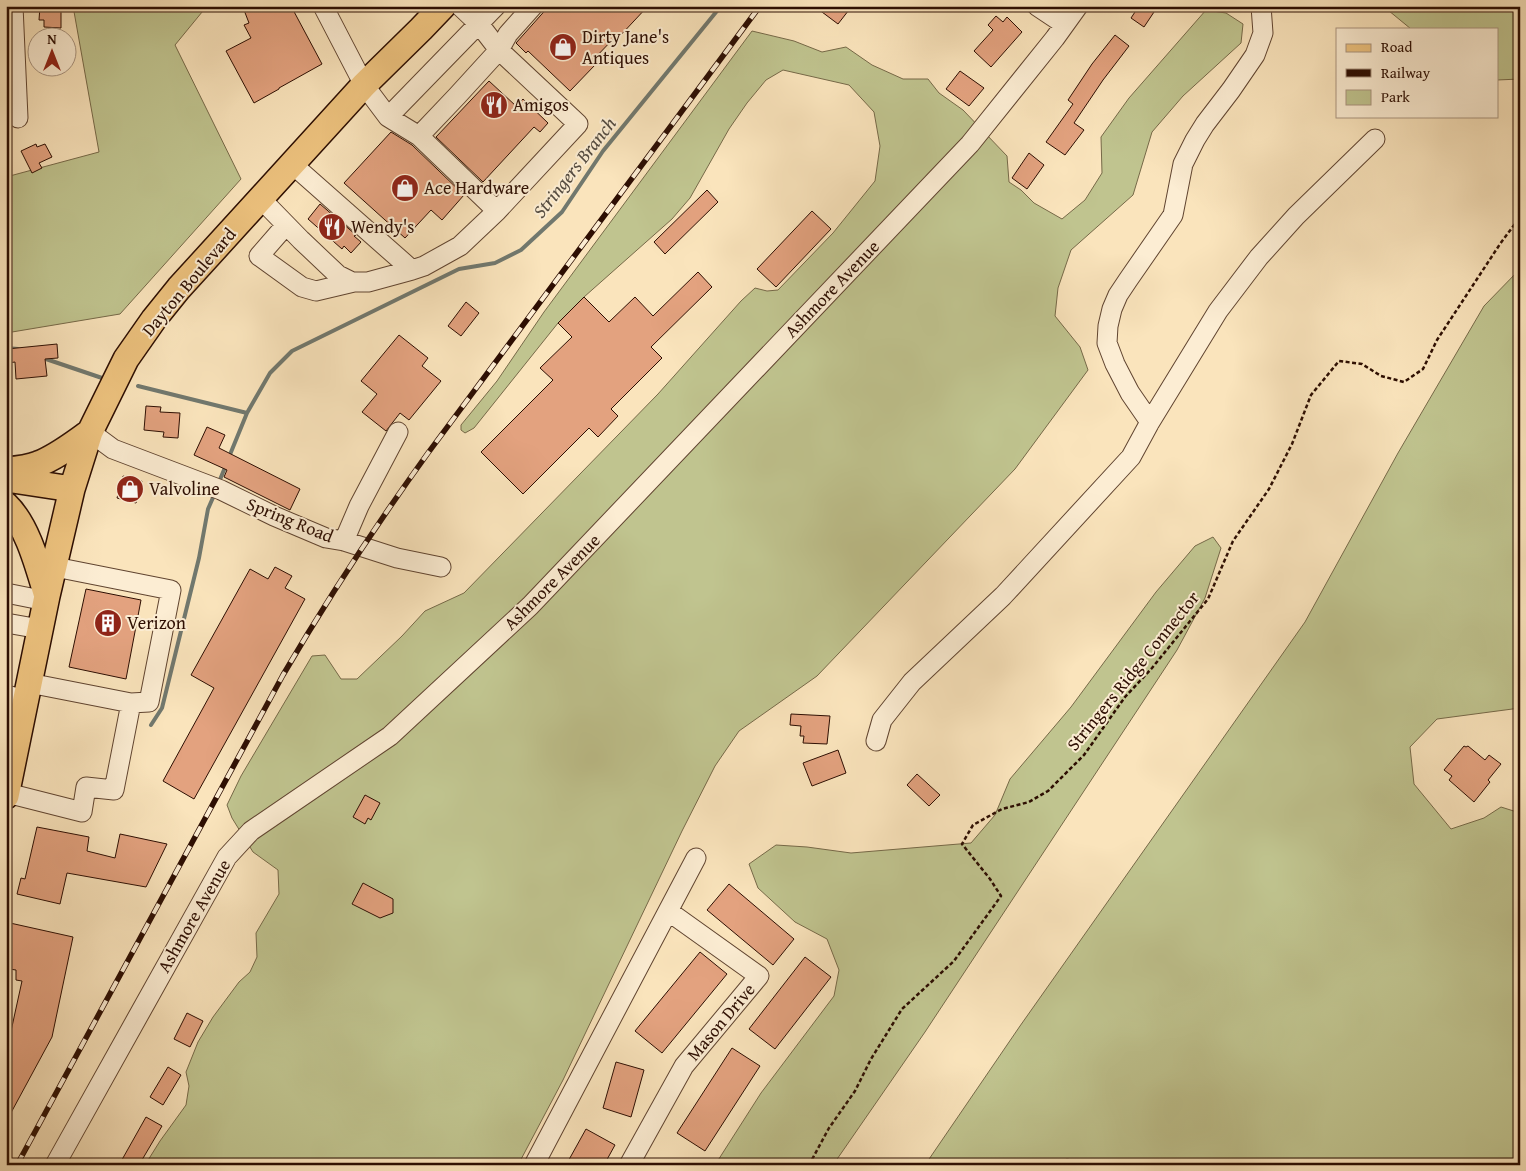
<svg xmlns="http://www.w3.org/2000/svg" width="1526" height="1171" viewBox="0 0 1526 1171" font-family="'Gentium Book Plus',serif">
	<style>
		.green { fill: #c0c48f; stroke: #766948 }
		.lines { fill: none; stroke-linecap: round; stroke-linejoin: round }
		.stream { stroke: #71786e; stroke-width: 4 }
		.building { fill: #e3a27f; stroke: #2d0e02 }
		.minor-casing { stroke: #604430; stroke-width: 21 }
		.major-casing { stroke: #2d0e02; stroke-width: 28 }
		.path { stroke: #2d0e02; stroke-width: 2.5; stroke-dasharray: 4 2.5; stroke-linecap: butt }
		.minor { stroke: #fcedd3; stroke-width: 19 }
		.major { stroke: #edc27e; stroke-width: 25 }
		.rail-casing { stroke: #2d0e02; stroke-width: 5.5 }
		.rail { stroke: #fcedd3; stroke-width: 4; stroke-dasharray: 11; stroke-linecap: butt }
		.labels { text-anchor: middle; stroke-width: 4; stroke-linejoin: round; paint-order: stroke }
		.poi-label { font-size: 18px; fill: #2d0e02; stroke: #fcedd3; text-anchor: start }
		.street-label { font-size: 18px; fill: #2d0e02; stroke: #fcedd3 }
		.water-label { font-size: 19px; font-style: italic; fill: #554c41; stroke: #fcedd3 }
	</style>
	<rect width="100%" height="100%" fill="#fae4bc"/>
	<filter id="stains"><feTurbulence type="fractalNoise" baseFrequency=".004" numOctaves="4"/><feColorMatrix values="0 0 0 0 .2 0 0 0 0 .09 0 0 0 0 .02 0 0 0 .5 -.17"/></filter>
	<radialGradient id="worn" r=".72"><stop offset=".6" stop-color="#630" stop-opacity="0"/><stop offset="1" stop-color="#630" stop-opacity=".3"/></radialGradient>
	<path class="green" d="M73,6H207L175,45L241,179L120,314L6,333V177L99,152Z
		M1383,6H1520V79L1497,80V29H1411Z
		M1206,10L1226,13L1243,24L1241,43L1183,96L1152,132L1133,195L1071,250L1058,288L1055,316L1080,347L1088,370L1015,469L817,676L739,731L715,766L682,831L563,1080L518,1165H145L160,1141L186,1105L189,1086L186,1072L198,1042L213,1017L239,982L250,972L257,957L256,933L279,894L278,870L253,852L232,818L227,805L241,776L312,656L325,655L341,679H357L402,636L425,611L464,593L658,394L741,301L755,288L767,291L778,290L833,233L875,181L880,146L874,112L849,85L783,70L766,80L747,103L729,129L690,198L672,219L584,297L558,323L474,428L465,433L461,430V425L497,381L544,312L752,31L794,41L822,52L846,47L872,65L903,79H928L939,93L963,110L1007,156L1009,182L1021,190L1034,203L1062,219L1085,200L1102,173L1101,137L1129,98Z
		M1520,269V708L1437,719L1410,747L1414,784L1451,829L1484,818L1501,807L1520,813V1165H925L1020,1026L1305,622L1398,453L1484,306Z
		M1213,537L1221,548L1205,598L1177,650L925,1032L833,1165H715L761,1093L834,996L839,970L827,939L795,922L758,888L749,864L776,845L807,847L851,853L971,843L995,815L1010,779L1071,707L1156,592L1195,546Z"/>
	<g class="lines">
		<path class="stream" d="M6,348L18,349
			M43,358L105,379
			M138,386L247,413
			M229,457L247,413L270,373L292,351L459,269L495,263L521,250L562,212L603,151L721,6
			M219,482L226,465
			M151,725L162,708L199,558L208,509L215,493"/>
	</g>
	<path class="building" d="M40,6H61V28L44,27V20H39Z
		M250,6H291L322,64L279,88V89L254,103L226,51L251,38L244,25L249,23L244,10Z
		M549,6H648L619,37L617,35L591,62L595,65L570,91L528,51L526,53L516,43Z
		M814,6H852L838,24Z
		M1139,6H1158L1144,27L1131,18Z
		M996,16L1003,22L1007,17L1022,32L991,67L974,51L993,30L988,25Z
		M1115,35L1129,46L1103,80L1074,123L1084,130L1065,155L1046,142L1073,104L1068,100L1092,64Z
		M960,71L984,88L969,106L946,89Z
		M489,81L516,106L523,99L548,123L540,132L534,127L483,182L436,137Z
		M391,132L412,145L464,195L442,220L431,210L405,238L344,183Z
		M36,144L37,147L45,144L52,157L39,163L42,168L32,173L21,151Z
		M1029,153L1044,165L1027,189L1012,178Z
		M707,190L718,202L665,254L654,242Z
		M320,204L356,235L354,236L361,242L351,253L344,246L342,249L308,219Z
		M812,211L831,229L776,287L757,269Z
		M698,272L712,287L651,347L662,358L611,409L618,416L598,437L589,428L523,494L481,452L553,380L540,368L572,337L558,323L584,297L609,322L635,297L653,316Z
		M466,302L479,313L461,336L448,326Z
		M399,335L428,358L422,366L441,381L409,420L400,413L386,431L362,412L377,394L361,381Z
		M57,344L58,358L45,359L47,376L16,379L15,362L8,363L7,349Z
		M146,406L161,407L160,412L180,413L178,438L163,437L164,432L144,430Z
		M207,427L225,435L219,448L300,489L290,510L224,477L227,470L194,455Z
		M123,476L142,481L136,503L117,498Z
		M275,567L292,576L285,588L305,599L194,799L163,781L214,688L191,675L250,569L268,579Z
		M86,589L141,600L126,679L69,667Z
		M791,714L830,716L827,744L803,743L804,736H800L801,726L790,725Z
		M1464,746L1466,747L1468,746L1485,760L1489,755L1501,764L1488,780L1490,782L1474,802L1449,780L1452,776L1444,770Z
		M838,750L846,773L812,786L803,763Z
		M917,774L940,795L929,806L907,785Z
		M365,795L380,803L371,820L368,818L365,824L353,817Z
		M37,827L89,837L87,851L115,858L120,834L167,844L146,887L67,873L60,904L17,894L21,878L25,879Z
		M363,883L393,899V913L380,918L352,904Z
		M729,884L794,939L773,965L707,910Z
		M10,923L73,937L52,1037L6,1122V1054L22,981L16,980V970L9,969L6,964V938Z
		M700,952L727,974L662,1053L635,1031Z
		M805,957L831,977L775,1049L749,1029Z
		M187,1013L203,1021L190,1047L174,1039Z
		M732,1048L760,1066L705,1151L677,1133Z
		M616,1062L644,1070L631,1117L603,1108Z
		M168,1067L181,1075L163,1105L150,1097Z
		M146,1117L162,1126L139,1165H119Z
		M586,1129L615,1145L604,1165H566Z"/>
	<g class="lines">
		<g class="minor-casing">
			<path id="minor" d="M13,6L18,118
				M323,6L364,85L388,117L419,136L497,211
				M460,6L479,24L499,50L508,34L533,6
				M1037,6L1064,24
				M388,117L496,6
				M292,164L412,270L424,266L460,246L497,211L578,124L499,50L457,96L419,136
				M261,199L301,240L338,275L352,282H368L412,270
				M286,225L259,256L302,287L316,291L354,282
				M1150,422L1130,393L1115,364L1107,343L1108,326L1112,309L1118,295L1128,280L1173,215L1183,164L1195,140L1205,124L1231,90L1255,55L1263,33L1261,6
				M90,432L113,449L221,490L274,516L326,538L344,541L397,558L441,567
				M344,541L359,506L398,432
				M6,593L46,601
				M6,623L40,629
				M29,683L131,703L149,702L171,590L55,567
				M6,695L26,700
				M876,741L882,720L912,682L1003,596L1131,457L1150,422L1218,311L1259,257L1296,216L1375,139
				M7,793L82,812L86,787L114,790L131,703
				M55,1165L227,857L251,831L390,736L530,606L970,144L1055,38L1078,6
				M534,1165L696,858
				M629,1165L684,1066L759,976L668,911"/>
		</g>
		<g class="major-casing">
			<path id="major" d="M6,470C17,469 28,468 38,464C57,457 74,443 90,432
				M6,479L72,489
				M6,505C28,526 38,567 47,596
				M6,796L47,596L72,489L90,432L126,359L154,319L179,288L364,85L421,29L443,6"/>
		</g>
		<path class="path" d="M809,1165L829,1128L855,1091L871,1059L902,1009L954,961L1001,896L990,879L962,844L973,825L1002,809L1029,802L1048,791L1084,755L1125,697L1152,668L1208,599L1233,541L1269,489L1292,444L1311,395L1339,361L1362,364L1381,376L1404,382L1423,369L1437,340L1500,244L1520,217
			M1040,1165L1067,1160L1114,1165H1196"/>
		<use href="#minor" class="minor"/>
		<use href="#major" class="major"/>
		<g class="rail-casing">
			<path id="rail" d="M17,1165L283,675C328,598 376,525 428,453L760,6"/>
		</g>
		<use href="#rail" class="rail"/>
	</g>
	<defs>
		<g id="shop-disc" transform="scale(1.4375)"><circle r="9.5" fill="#8f2418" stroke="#fcedd3"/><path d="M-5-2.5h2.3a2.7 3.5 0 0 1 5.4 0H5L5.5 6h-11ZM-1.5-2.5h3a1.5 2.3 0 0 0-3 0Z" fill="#fff"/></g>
		<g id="restaurant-disc" transform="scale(1.4375)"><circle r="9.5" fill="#8f2418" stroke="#fcedd3"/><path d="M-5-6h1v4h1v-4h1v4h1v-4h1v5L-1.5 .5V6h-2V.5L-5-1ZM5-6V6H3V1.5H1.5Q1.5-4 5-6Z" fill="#fff"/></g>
		<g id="building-disc" transform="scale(1.4375)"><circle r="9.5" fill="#8f2418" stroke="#fcedd3"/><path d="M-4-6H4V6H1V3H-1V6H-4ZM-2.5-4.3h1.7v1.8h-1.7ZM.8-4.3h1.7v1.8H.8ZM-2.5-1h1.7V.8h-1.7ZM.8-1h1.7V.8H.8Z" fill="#fff"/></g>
	</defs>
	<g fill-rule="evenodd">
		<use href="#shop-disc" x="563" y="47"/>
		<use href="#restaurant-disc" x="494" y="105"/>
		<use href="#shop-disc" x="405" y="188"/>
		<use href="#restaurant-disc" x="332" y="227"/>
		<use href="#shop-disc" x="130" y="489"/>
		<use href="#building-disc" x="108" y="623"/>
	</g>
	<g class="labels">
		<g class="poi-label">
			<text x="582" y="43">Dirty Jane's<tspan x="582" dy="21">Antiques</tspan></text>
			<text x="513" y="111">Amigos</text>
			<text x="424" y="194">Ace Hardware</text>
			<text x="351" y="233">Wendy's</text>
			<text x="149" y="495">Valvoline</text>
			<text x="127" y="629">Verizon</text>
		</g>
		<g class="street-label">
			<text transform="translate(189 282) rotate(-50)" y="6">Dayton Boulevard</text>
			<text transform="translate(832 289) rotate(-46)" y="6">Ashmore Avenue</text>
			<text transform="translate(290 520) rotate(22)" y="6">Spring Road</text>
			<text transform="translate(552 582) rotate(-45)" y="6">Ashmore Avenue</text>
			<text transform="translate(1133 671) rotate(-51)" y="6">Stringers Ridge Connector</text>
			<text transform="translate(194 916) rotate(-60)" y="6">Ashmore Avenue</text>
			<text transform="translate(721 1022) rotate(-50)" y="6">Mason Drive</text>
		</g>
		<g class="water-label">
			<text transform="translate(574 167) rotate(-52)" y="7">Stringers Branch</text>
		</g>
	</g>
	<rect width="1526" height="1171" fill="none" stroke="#fae4bc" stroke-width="25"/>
	<rect x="8" y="8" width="1511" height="1156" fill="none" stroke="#2d0e02" stroke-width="2.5"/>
	<rect x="12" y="12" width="1501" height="1146" fill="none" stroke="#2d0e02"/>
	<rect x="1336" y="28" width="162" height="90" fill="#fcedd3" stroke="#a9947f"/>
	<rect x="1346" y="44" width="25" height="8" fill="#edc27e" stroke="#a9947f"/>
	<text x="1381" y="52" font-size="15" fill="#2d0e02">Road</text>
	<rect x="1346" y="69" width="25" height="8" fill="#2d0e02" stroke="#a9947f"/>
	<text x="1381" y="78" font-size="15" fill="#2d0e02">Railway</text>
	<rect x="1346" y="90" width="25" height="15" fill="#c0c48f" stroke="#a9947f"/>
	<text x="1381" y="102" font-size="15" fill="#2d0e02">Park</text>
	<g transform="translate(52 52)"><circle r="24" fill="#fcedd3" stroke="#a9947f"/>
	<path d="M0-4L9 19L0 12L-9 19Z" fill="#8f2418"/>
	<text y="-8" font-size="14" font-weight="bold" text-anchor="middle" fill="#2d0e02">N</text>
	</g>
	<rect width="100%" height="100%" filter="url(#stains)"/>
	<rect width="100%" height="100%" fill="url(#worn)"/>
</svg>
